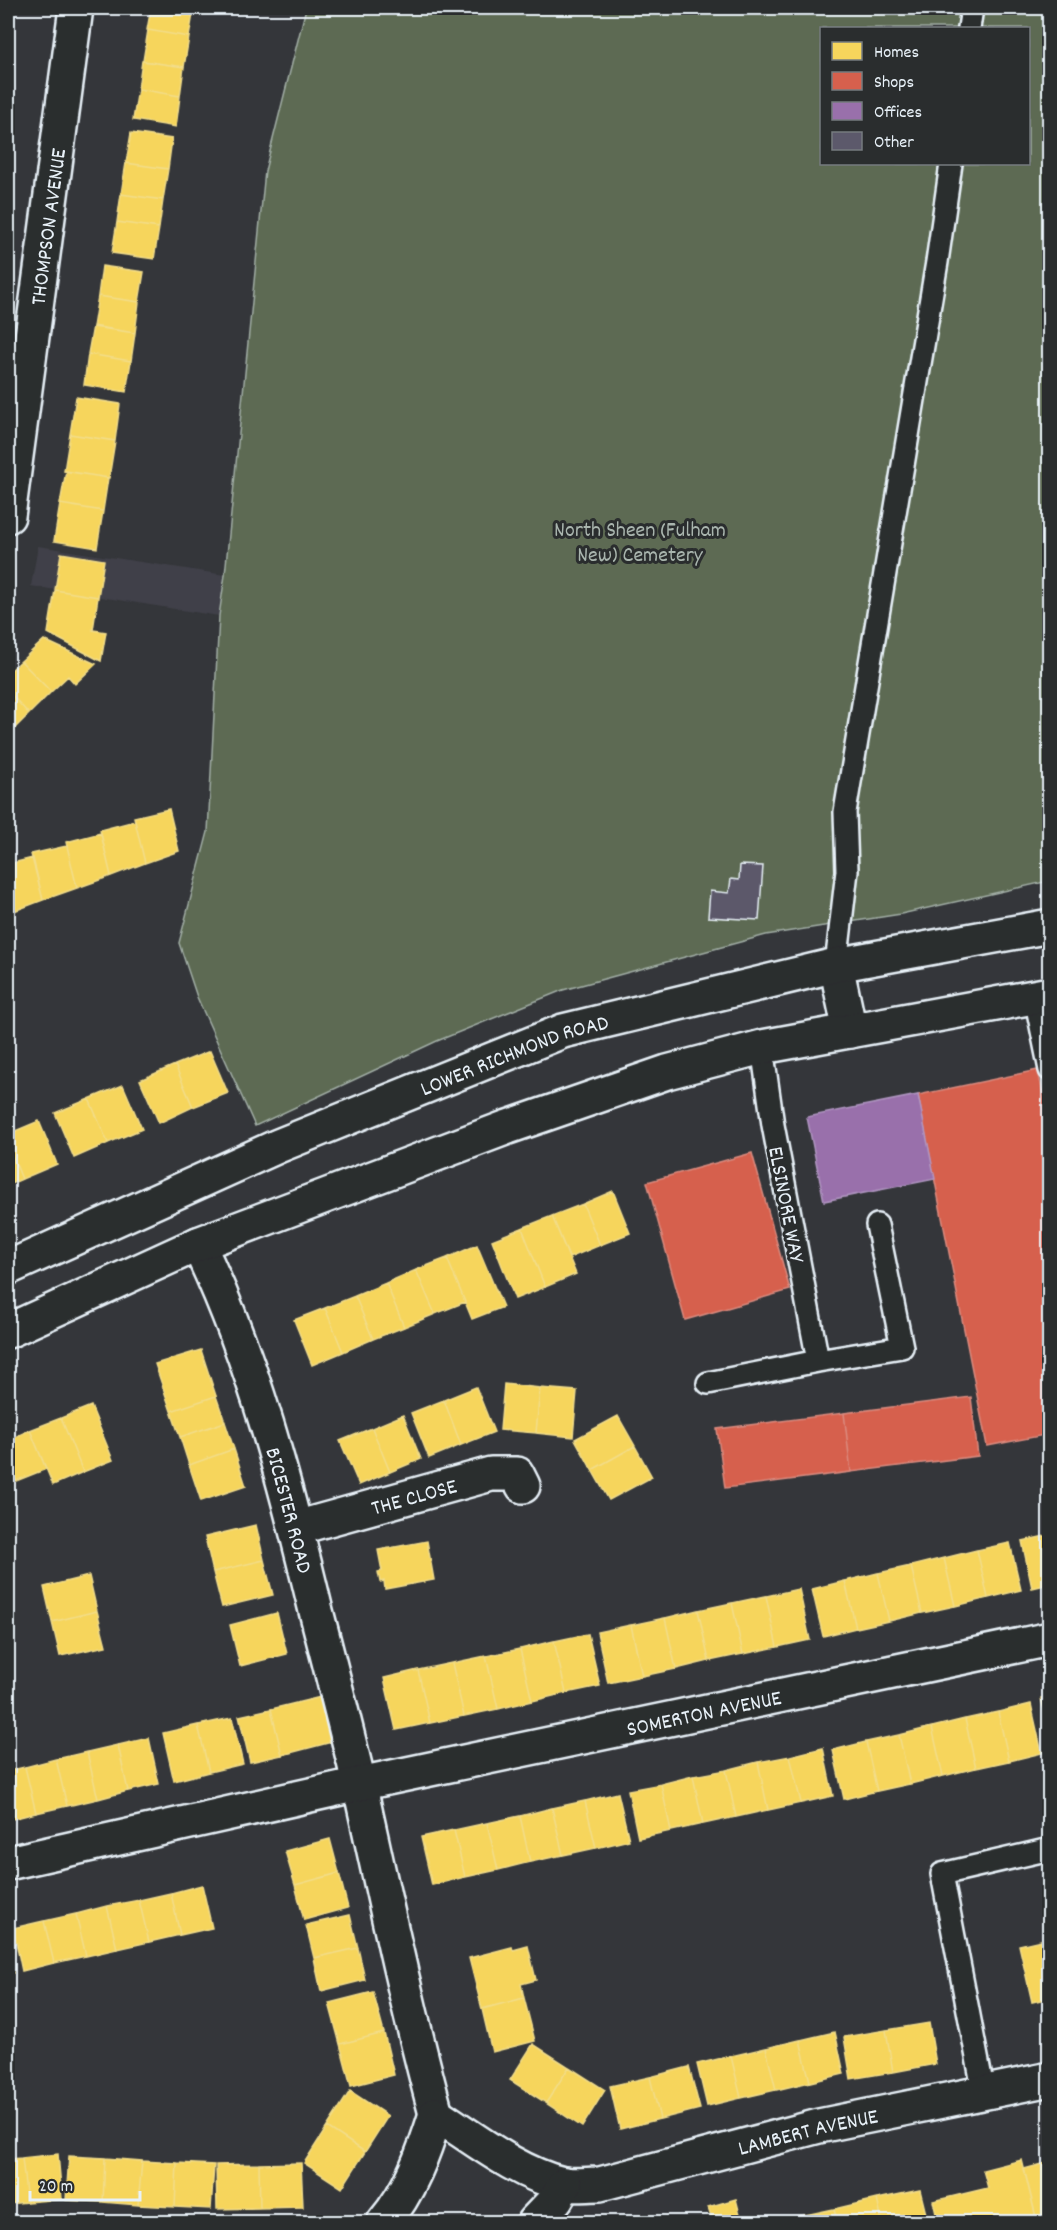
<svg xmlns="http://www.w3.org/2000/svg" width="1057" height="2230" viewBox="0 0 1057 2230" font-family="Dekko,sans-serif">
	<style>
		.built { fill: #404049 }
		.green { fill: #5d6b53; stroke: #a2aea6; stroke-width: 1.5; fill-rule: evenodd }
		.homes { fill: #f6d55c; stroke: #f2dd8b; stroke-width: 1.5 }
		.shops { fill: #d6604d; stroke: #db8c80; stroke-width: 1.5 }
		.offices { fill: #9970ab; stroke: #b197c2; stroke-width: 1.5 }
		.building { fill: #5c596b; stroke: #e8f1f8; stroke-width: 1.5 }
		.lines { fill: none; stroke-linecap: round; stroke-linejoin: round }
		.service-casing { stroke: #e8f1f8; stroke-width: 26 }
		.minor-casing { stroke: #e8f1f8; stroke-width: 38 }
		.trunk-casing { stroke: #e8f1f8; stroke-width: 38 }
		.service { stroke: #2a2d2e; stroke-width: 21 }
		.minor { stroke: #2a2d2e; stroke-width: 33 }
		.trunk { stroke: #2a2d2e; stroke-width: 33 }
		.labels { text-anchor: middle; stroke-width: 6; stroke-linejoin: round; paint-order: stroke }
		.street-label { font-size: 22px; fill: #e8f1f8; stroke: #2a2d2e }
		.park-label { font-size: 22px; fill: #a9b5ae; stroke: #2a2d2e }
	</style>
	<rect width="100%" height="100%" fill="#34363a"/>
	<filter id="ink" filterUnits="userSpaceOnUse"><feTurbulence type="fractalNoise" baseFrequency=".0167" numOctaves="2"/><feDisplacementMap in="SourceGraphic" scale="12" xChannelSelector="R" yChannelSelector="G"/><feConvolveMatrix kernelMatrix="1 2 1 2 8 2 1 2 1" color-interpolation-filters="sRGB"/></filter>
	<g filter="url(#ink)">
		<path class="built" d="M38,546L225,575L219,616L31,586Z"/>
		<path class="green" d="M306,8H1049V881L901,914L766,935L563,990L437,1041L255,1126L197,997L179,943L208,832L219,616L225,575L265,171ZM822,28H1028V164H822Z"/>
		<path class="homes" d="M151,8H194L189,37L147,30Z
			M148,30L189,37L184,67L143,61Z
			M142,61L184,67L180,96L138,89Z
			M138,89L180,96L176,127L133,120Z
			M131,133L172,139L168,169L126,163Z
			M126,163L168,169L163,200L121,194Z
			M121,194L163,200L159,228L117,222Z
			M117,222L159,228L154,259L112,253Z
			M102,266L144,272L139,302L98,296Z
			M98,296L139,302L135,333L93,327Z
			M93,326L135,333L131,361L88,354Z
			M88,354L131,361L126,392L84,385Z
			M76,397L120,404L115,441L70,434Z
			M70,434L115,441L109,478L64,471Z
			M66,471L108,478L103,511L60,504Z
			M60,504L103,511L97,548L54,541Z
			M61,553L104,560L98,597L55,590Z
			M55,590L98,597L93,630L106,632L101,661L48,633Z
			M44,640L96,664L75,684L68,676L51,692L21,661Z
			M21,661L51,692L29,714L8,691V673Z
			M8,691L29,714L8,735Z
			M169,809L179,851L145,863L134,817Z
			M135,821L145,863L111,876L100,830Z
			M101,833L111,876L77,888L66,842Z
			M67,846L77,888L43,900L31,854Z
			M33,858L43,900L9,913L8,864Z
			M210,1051L228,1093L193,1107L175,1065Z
			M175,1065L193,1107L159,1123L140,1080Z
			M123,1085L142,1129L108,1143L89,1099Z
			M89,1099L108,1143L74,1158L55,1113Z
			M39,1121L57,1164L22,1179L8,1145V1134Z
			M8,1145L22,1179L8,1185Z
			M613,1191L630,1233L600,1245L583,1204Z
			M583,1204L600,1245L569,1258L552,1216Z
			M552,1216L576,1274L545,1287L522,1228Z
			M522,1228L545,1287L515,1299L492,1240Z
			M477,1245L503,1307L472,1319L447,1258Z
			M447,1258L465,1302L435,1314L416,1270Z
			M416,1270L435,1314L404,1327L386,1283Z
			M386,1283L404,1327L373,1339L355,1296Z
			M355,1296L373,1339L343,1352L325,1308Z
			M325,1308L343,1352L312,1365L294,1320Z
			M201,1350L216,1396L171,1411L155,1364Z
			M504,1384L540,1388L536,1433L500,1430Z
			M476,1387L494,1432L461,1445L444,1400Z
			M540,1388L577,1391L573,1437L536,1433Z
			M216,1396L225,1422L180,1437L171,1411Z
			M444,1400L461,1445L429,1458L411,1413Z
			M91,1406L113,1460L83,1472L61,1418Z
			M403,1415L421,1459L390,1472L372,1428Z
			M618,1416L635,1446L592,1470L575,1439Z
			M61,1418L83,1472L53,1485L30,1430Z
			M225,1422L234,1449L189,1465L180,1437Z
			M372,1428L390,1472L359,1485L340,1441Z
			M30,1430L46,1469L16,1481L8,1461V1440Z
			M635,1446L652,1477L609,1500L592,1470Z
			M234,1449L246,1486L201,1501L189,1465Z
			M8,1461L16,1481L8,1484Z
			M256,1525L264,1560L213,1572L205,1537Z
			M1050,1535V1584L1032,1588L1022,1541Z
			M427,1541L434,1580L385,1589L384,1581L380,1582L378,1572L382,1571L378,1550Z
			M1010,1543L1021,1590L988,1598L977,1550Z
			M977,1550L988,1598L955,1606L944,1558Z
			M944,1558L955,1606L922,1613L911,1566Z
			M264,1560L273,1595L222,1607L213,1572Z
			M911,1566L922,1613L889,1621L878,1573Z
			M878,1573L889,1621L856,1628L845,1581Z
			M89,1576L97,1611L52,1622L44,1587Z
			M845,1581L856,1628L823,1636L812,1589Z
			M799,1589L810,1640L777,1647L766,1596Z
			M766,1596L777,1647L743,1654L732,1603Z
			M732,1603L743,1654L709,1661L698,1610Z
			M698,1610L709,1661L676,1669L665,1618Z
			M97,1611L106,1646L60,1656L52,1622Z
			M277,1613L287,1654L240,1666L230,1625Z
			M665,1618L676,1669L642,1676L631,1625Z
			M631,1625L642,1676L608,1683L597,1632Z
			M588,1634L600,1686L566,1693L554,1641Z
			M554,1641L566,1693L532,1701L520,1649Z
			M520,1649L532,1701L498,1709L486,1656Z
			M486,1656L498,1709L464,1716L452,1663Z
			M452,1663L464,1716L430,1723L418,1670Z
			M418,1670L430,1723L396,1730L384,1678Z
			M1050,1696V1734L1041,1698Z
			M321,1697L332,1742L282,1755L271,1709Z
			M1031,1704L1042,1753L1009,1761L998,1712Z
			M271,1709L282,1755L250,1762L239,1716Z
			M998,1712L1009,1761L976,1768L965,1719Z
			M232,1718L243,1764L209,1772L198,1725Z
			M965,1719L976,1768L943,1776L932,1727Z
			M198,1725L209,1772L174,1781L163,1733Z
			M932,1727L943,1776L910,1784L899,1735Z
			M899,1735L910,1784L877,1791L866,1742Z
			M149,1738L159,1784L128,1791L118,1745Z
			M866,1742L877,1791L844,1799L833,1750Z
			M118,1745L128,1791L98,1799L87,1752Z
			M823,1748L833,1796L801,1803L790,1756Z
			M87,1752L98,1799L67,1806L56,1759Z
			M790,1756L801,1803L768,1810L758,1762Z
			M56,1759L67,1806L36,1813L25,1767Z
			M758,1762L768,1810L736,1817L726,1770Z
			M25,1767L36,1813L8,1820V1771Z
			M726,1770L736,1817L703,1824L693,1776Z
			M693,1776L703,1824L671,1831L661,1784Z
			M661,1784L671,1831L638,1838L628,1790Z
			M618,1793L629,1840L596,1848L585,1801Z
			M585,1801L596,1848L563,1855L552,1808Z
			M552,1808L563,1855L530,1862L520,1816Z
			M520,1816L530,1862L498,1870L487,1823Z
			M487,1823L498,1870L465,1877L454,1830Z
			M454,1830L465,1877L432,1885L421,1837Z
			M330,1839L339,1873L295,1885L285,1851Z
			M339,1873L348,1908L304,1920L295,1885Z
			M202,1885L212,1928L180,1935L171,1893Z
			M171,1893L180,1935L149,1942L139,1900Z
			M139,1900L149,1942L117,1949L107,1906Z
			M107,1906L117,1949L86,1956L76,1914Z
			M76,1914L86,1956L54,1963L44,1921Z
			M350,1915L358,1948L314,1958L306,1925Z
			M44,1921L54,1963L22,1971L13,1928Z
			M1050,1938V1998L1032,2002L1019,1945Z
			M528,1946L536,1980L521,1984L524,1998L482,2009L469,1958L512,1947L513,1950Z
			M358,1948L365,1980L321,1991L314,1958Z
			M8,1950L13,1973L8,1974Z
			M373,1992L384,2033L340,2044L329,2003Z
			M524,1998L535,2041L492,2052L482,2009Z
			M929,2023L936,2064L893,2072L886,2030Z
			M886,2030L893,2072L851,2079L844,2037Z
			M835,2032L844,2074L810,2082L800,2040Z
			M384,2033L394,2075L351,2086L340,2044Z
			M800,2040L810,2082L776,2090L766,2048Z
			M533,2044L569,2067L546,2103L510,2080Z
			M766,2048L776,2090L741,2098L731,2056Z
			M731,2056L741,2098L707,2106L697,2064Z
			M569,2067L605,2090L582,2127L546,2103Z
			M689,2067L700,2109L660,2119L650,2077Z
			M650,2077L660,2119L620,2129L610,2086Z
			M350,2091L388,2116L365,2152L327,2127Z
			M327,2127L365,2152L342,2188L304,2163Z
			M58,2154L62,2199L27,2202L22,2158Z
			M69,2156L105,2158L103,2202L66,2200Z
			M22,2158L27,2202L8,2204V2159Z
			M105,2158L142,2161L138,2205L103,2202Z
			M1022,2160L1036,2217L1014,2222H938L933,2201L988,2188L983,2170Z
			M142,2161L177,2163L175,2207L138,2205Z
			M1050,2162V2222H1037L1024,2169Z
			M177,2163L214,2165L211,2209L175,2207Z
			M301,2163L303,2207L260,2208L259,2164Z
			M259,2164L260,2208L217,2209L216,2165Z
			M920,2190L928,2222H882L877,2199Z
			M736,2199L742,2222H698L712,2219L708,2207Z
			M877,2199L882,2222H837L834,2209Z
			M834,2209L837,2222H792L791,2218Z"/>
		<path class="shops" d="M1038,1070L1050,1128V1434L987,1446L918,1095Z
			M752,1153L790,1290L685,1320L647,1182Z
			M971,1397L978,1456L851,1472L844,1413Z
			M844,1413L851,1472L725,1488L717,1429Z"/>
		<path class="offices" d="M918,1095L935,1179L824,1201L807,1117Z"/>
		<path class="building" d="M740,865L763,866L759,920L708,917L710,891L729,893L731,879L739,880Z"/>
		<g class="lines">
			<g class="service-casing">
				<path id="service" d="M969,28L972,8
					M836,965L847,871L845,812L937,262L951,164
					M1035,997L1050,1070
					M762,1047L773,1125L818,1361
					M708,1383L818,1361L902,1347L877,1225
					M984,2094L942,1874L1050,1849"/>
			</g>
			<g class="minor-casing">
				<g id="minor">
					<path id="s1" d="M8,516L76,8"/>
					<path id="s2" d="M198,1244C254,1360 286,1486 316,1611C331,1669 346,1728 360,1787C384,1896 407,2006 436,2114"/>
					<path id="s3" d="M296,1528L491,1474H517L523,1486"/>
					<path id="s4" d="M8,1863L359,1784L1050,1639"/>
					<path id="s5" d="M384,2222C410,2192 424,2152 436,2114C475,2139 517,2173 563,2184C574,2186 588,2184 600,2184L819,2126L1050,2079"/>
					<path d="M534,2222L556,2199L565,2184"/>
				</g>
			</g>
			<g class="trunk-casing">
				<g id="trunk">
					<path d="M836,965L850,1031"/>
					<path id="s6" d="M8,1268L278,1146L563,1031L836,965L1050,926"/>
					<path d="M8,1331L198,1244L508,1127L667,1072L762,1047L1050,994"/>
				</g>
			</g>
			<use href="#service" class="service"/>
			<use href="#minor" class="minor"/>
			<use href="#trunk" class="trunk"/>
		</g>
	</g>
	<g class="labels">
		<g class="street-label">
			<text dy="8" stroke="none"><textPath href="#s1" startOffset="292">THOMPSON AVENUE</textPath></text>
			<text dy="8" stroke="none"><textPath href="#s6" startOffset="550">LOWER RICHMOND ROAD</textPath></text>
			<text transform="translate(788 1204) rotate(79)" y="8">ELSINORE WAY</text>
			<text dy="8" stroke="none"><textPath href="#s3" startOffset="122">THE CLOSE</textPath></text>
			<text dy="8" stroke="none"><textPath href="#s2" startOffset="282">BICESTER ROAD</textPath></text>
			<text dy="8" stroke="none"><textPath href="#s4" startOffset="712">SOMERTON AVENUE</textPath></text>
			<text dy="8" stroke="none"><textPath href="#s5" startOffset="518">LAMBERT AVENUE</textPath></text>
		</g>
		<g class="park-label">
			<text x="640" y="536">North Sheen (Fulham<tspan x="640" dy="25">New) Cemetery</tspan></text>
		</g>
	</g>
	<rect width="1057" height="2230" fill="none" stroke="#2a2d2e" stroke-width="30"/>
	<rect x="15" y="15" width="1027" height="2200" fill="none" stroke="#e8f1f8" stroke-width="2" filter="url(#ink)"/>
	<rect x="820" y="27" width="210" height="138" fill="#2a2d2e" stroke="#767b7f" stroke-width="1.5"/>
	<rect x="832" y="42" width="30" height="18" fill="#f6d55c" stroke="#767b7f" stroke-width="1.5"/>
	<text x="874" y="57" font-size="18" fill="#e8f1f8">Homes</text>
	<rect x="832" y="72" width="30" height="18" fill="#d6604d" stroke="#767b7f" stroke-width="1.5"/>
	<text x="874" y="87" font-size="18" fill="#e8f1f8">Shops</text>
	<rect x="832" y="102" width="30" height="18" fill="#9970ab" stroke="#767b7f" stroke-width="1.5"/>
	<text x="874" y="117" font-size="18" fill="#e8f1f8">Offices</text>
	<rect x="832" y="132" width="30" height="18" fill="#5c596b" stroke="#767b7f" stroke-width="1.5"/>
	<text x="874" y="147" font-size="18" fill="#e8f1f8">Other</text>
	<path d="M30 2191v9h110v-9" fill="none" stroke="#e8f1f8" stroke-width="3"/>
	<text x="39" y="2191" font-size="18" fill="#e8f1f8" stroke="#2a2d2e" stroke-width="4.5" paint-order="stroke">20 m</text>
</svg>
